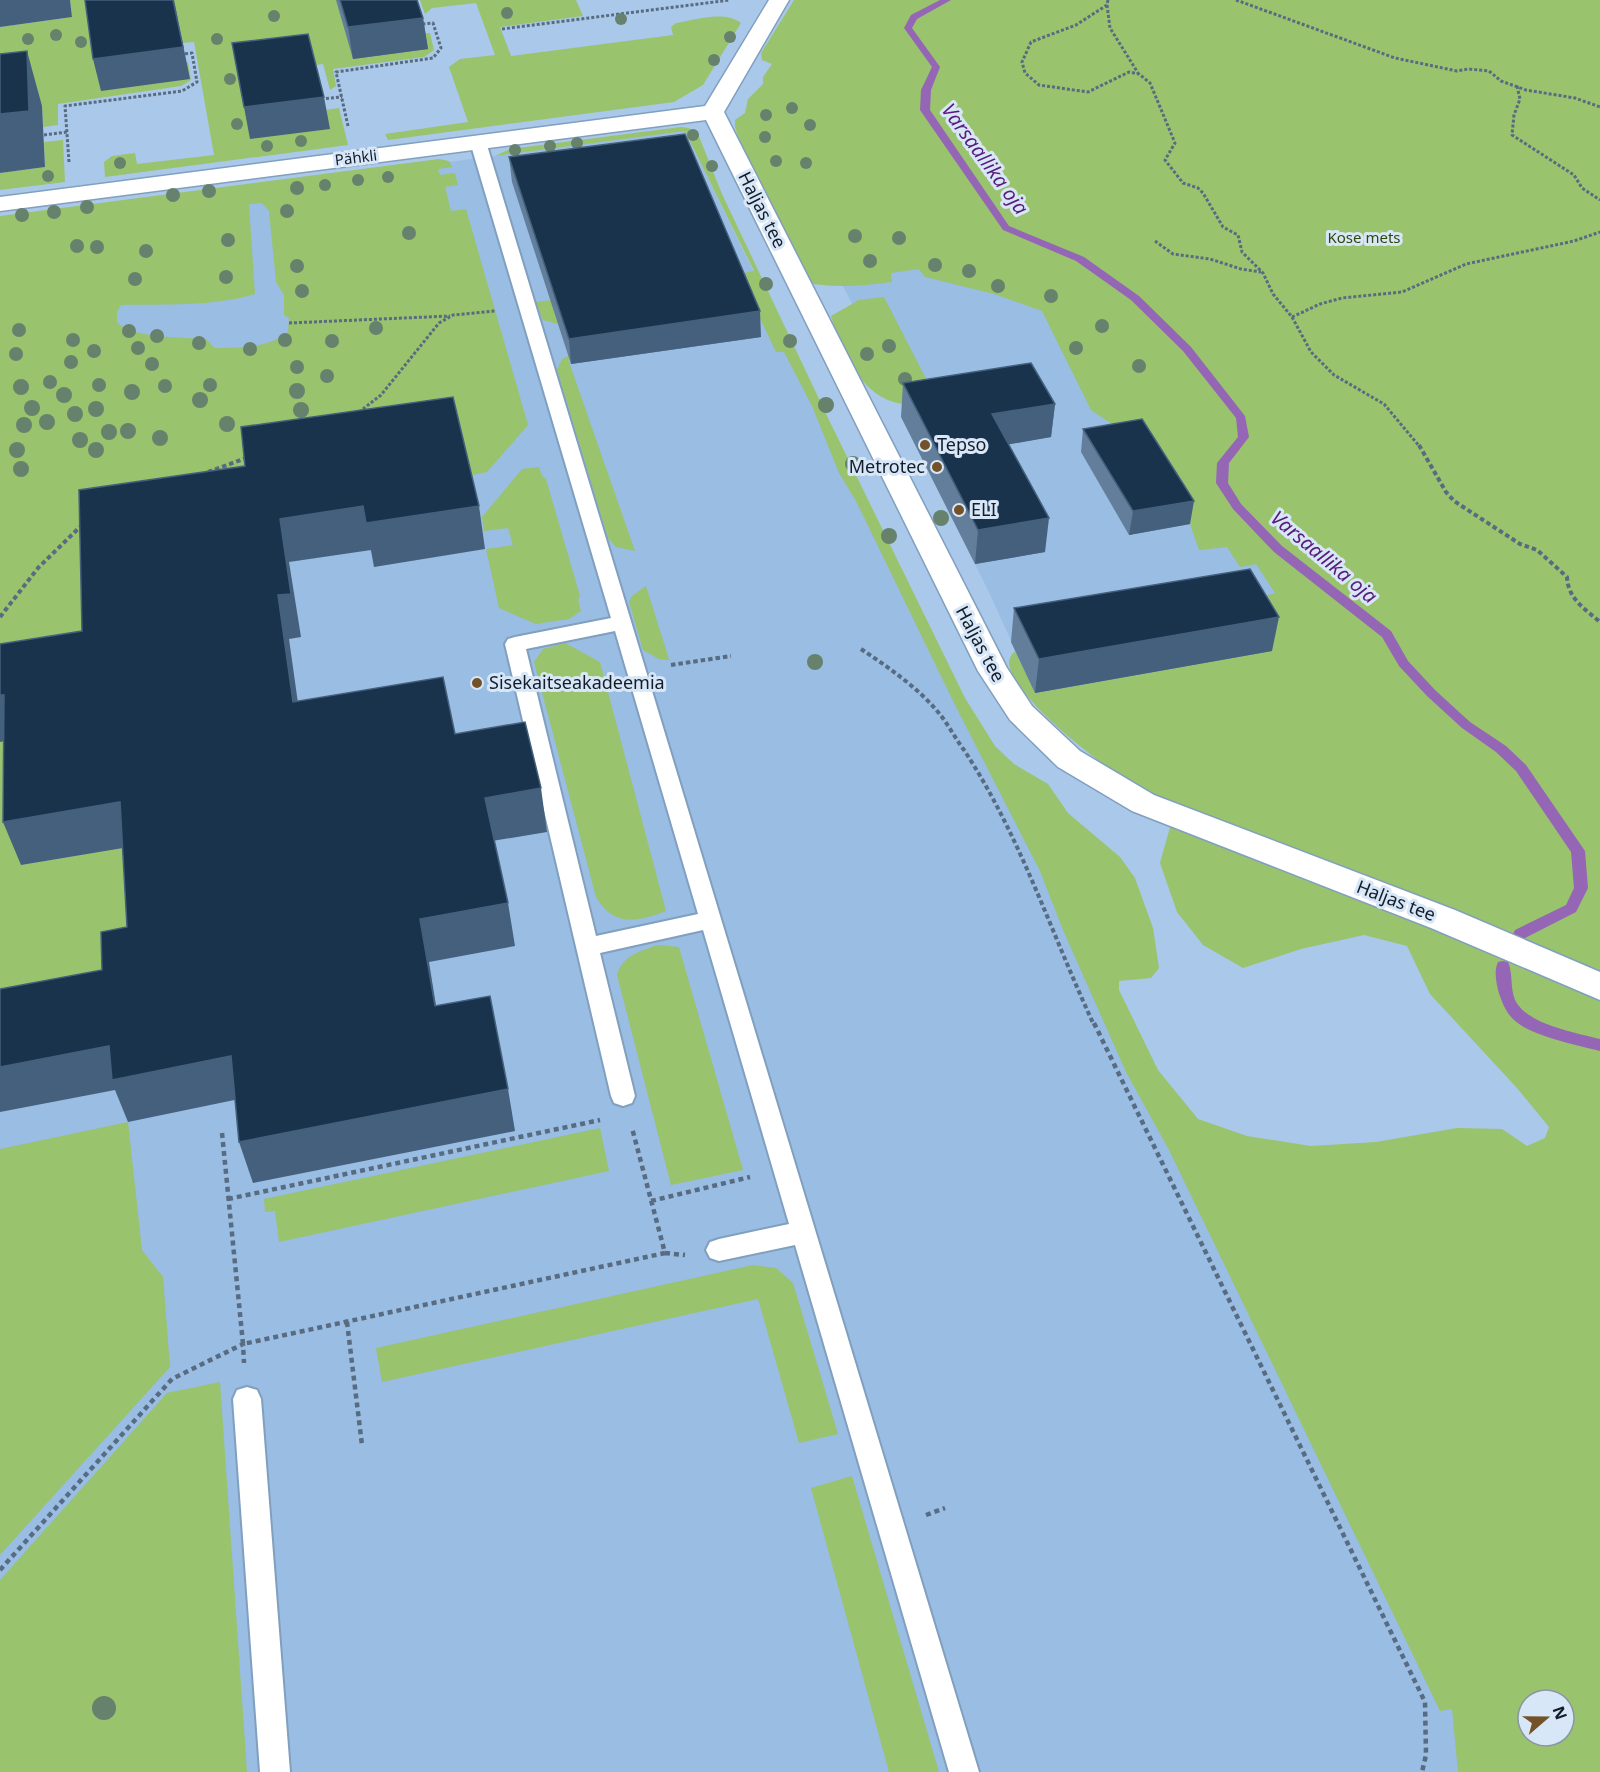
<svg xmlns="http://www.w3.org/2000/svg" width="1600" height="1772" viewBox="0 0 1600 1772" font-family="'Noto Sans',sans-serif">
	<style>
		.built { fill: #99bde3 }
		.green { fill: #99c36d; fill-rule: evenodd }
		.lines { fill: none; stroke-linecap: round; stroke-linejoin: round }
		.stream { fill: #9566b5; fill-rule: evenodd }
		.lane-casing { stroke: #819fbe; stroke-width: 4 }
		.street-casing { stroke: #819fbe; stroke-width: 3 }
		.path-far2 { stroke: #586b81; stroke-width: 3; stroke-dasharray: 3 2; stroke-linecap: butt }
		.path-far1 { stroke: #586b81; stroke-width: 4; stroke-dasharray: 4.5 3; stroke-linecap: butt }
		.path { stroke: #586b81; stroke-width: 4.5; stroke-dasharray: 5 4; stroke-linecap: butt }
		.lane { fill: #fff; fill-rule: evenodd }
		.street { fill: #fff; fill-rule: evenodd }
		.tree { fill: #66826d }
		.wall { fill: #627e9b }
		.shaded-wall { fill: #44607c }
		.building { fill: #19334d; stroke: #44607c; stroke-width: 1.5 }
		.poi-dot { fill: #735229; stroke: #d8e7f8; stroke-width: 2 }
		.labels { text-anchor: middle; stroke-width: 6; stroke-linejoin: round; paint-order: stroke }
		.far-street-label { font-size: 15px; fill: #121d29; stroke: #d8e7f8 }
		.far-park-label { font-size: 15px; fill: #2e4807; stroke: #d8e7f8 }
		.street-label { font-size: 18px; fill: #121d29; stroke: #d8e7f8 }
		.poi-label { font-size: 18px; fill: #121d29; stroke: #d8e7f8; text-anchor: start }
		.water-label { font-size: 20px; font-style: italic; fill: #591b7b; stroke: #d8e7f8 }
	</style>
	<rect width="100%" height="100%" fill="#aac8e9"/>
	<path class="built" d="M685,131L1179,1146L1483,1772H0V221Z
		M889,166L1071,286L1320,659L1035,693L987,588L901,417L906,416L903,404L836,272Z"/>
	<path class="green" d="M70,0H356L422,34L430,33L434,50L424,57L333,69L336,86L330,90L323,64L256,73L325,110L339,108L348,145L105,177L104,162L112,156L135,153L137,164L214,155L194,42L183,43L178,19L175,64L188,62L191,80L181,86L58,104V125L43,127L42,106L0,111V27L72,17Z
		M420,0H576L583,16L500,27L511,56L673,35L671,27L676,23C696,20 724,10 741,23L703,85L674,102L388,140L385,134L468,122L449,67L460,59L495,55L476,3L432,8L425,14Z
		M794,0H1600V1772H1458L1452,1709L1440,1711L1169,1150L1126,1072L1063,930L1040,871L955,705L856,501L839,473L812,406L784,352H776L739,274L754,271L685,131L495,156L510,149L681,127L689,128L698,134L722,194L829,420L965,698L995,746L1014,764L1048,784L1068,813L1120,857L1135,878L1153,928L1159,968L1151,978L1119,981V990L1158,1070L1198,1119L1247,1136L1311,1146L1376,1142L1457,1128L1502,1129L1527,1146L1545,1138L1549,1127L1517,1088L1430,994L1407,946L1364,935L1301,949L1243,968L1203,945L1177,912L1160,863L1176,806C1158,797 1139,788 1122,777C1095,760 1012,696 1009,663C1009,658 1012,654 1015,651L1036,693L1271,651L1243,603L1275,593L1256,564L1240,567L1227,547L1199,550L1190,524L1139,442L1091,410L1042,311L994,294L925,277L919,269L891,273L892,282C863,286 836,288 807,283L742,149L735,127V120L745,113L748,99L763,84V77L772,64L762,60L761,53ZM1528,1700H1564V1736H1528Z
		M63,140L65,182L0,190V173L45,167L44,142Z
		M439,159L449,161L452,167L438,169L440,175L455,173L458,185L445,187L451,211L466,209L528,425L487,472L468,476L140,589L0,690V216ZM262,203L269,211L276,282L284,295V315L289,318L288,332C269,348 239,348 215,348L206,339C184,337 132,339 117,322V312L121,305C166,304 211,307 255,294L249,204Z
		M884,297L937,400C927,402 915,405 905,404C863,401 841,351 831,316L859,300Z
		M567,298L565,326L543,320L536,302Z
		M576,352L573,358L568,359L635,551L616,547L608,538L557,370L562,359Z
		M539,467L542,476L546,479L580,596L578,600L581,611L569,619L536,624L499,608L486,549L513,545L508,528L484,531L482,517L522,469Z
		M646,586L669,659V660L659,659L643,650L629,602L632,596Z
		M565,643L600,662L666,911C637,922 613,927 596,897L534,662L543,649Z
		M94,726L21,865L161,841L142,970L0,1035V742Z
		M657,945L679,947L743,1170L671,1185L617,975C623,955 639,952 657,945Z
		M128,1122L142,1250L163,1277L170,1367L0,1555V1149Z
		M600,1128L609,1171L279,1242L275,1211L265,1212L264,1199Z
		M753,1265L776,1268L793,1283L838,1434L799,1443L758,1299L382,1382L376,1348Z
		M220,1382L247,1772H0V1580L167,1393Z
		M852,1476L939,1772H889L811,1488Z"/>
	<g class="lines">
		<path class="stream" d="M940,0H951L917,19L912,28L940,67L931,90L930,110L1009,226L1084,257L1139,296L1191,347L1245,416L1249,437L1229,463L1228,483L1241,504L1282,546L1391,631L1408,661L1435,690L1470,722L1506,746L1526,765L1585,851L1588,888L1576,912L1525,938H1515L1513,934L1515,930L1566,905L1574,888L1571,852L1516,771L1496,752L1462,728L1427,696L1399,666L1382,637L1274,552L1233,509L1216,483L1217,463L1238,437L1236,418L1183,351L1131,300L1076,261L1003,230L920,110L921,90L932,67L904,28L911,15Z
			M1503,961L1508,962C1513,973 1510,988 1515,1000C1526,1024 1576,1033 1600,1039V1051C1576,1045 1530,1036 1513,1019C1505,1011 1501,1000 1498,990C1496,981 1494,970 1498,962Z"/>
		<g class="lane-casing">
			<path id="lane" d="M478,137L486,142L979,1772H949L795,1245L719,1261L710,1258L706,1250L710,1242L719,1239L789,1224L703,930L600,953L635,1096L632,1103L623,1106L614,1103L611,1096L505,644L508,639L515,637L611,618L470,142ZM615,631L698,914L596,936L526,649Z
				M247,1387L257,1390L261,1399L290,1772H260L233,1399L237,1390Z"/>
		</g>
		<g class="street-casing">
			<path id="street" d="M769,0H789L724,112L1007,668L1032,706L1080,751L1154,795L1455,910L1600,972V1000L1431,928L1132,811L1058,767L1010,720L978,671L706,120L0,211V197L705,106Z"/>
		</g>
		<path class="path-far2" d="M1108,0L1107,5L1076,25L1031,42L1022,62L1025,73L1039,85L1088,92L1129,72L1139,74L1150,83L1175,143L1165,160L1183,183L1198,188L1203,193L1223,227L1238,235L1242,252L1263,273L1273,294L1292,317L1311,352L1334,375L1384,404L1420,447
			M1236,0L1395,58L1457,71L1468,69L1489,71L1501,81L1526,90L1575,98L1600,107
			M1107,5L1110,28L1138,73
			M502,29L730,0
			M1517,86L1520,99L1514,115L1512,135L1574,175L1582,188L1600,200
			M321,99L342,97
			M348,126L336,72L433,58L441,48L433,23L421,24
			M44,135L67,132
			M69,162L65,106L182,91L197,82L192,53L182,54
			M1155,241L1173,254L1210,259L1241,269L1261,272
			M1292,317L1320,304L1342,298L1402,292L1466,264L1574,241L1600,232
			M289,323L450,316
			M359,412L381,395L439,323L453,315L495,311"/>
		<path class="path-far1" d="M1419,445L1446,492L1454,501L1520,544L1537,550L1567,577C1568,599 1585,609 1600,622
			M208,472L249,457
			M0,617L38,568L83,524
			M861,649C888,667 917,687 938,712C948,724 955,738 964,750C1020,835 1051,933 1094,1025
			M671,665L731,656"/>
		<path class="path" d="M1094,1023L1425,1702L1426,1755L1422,1772
			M222,1133L243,1344L665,1253L632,1128
			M228,1199L600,1120
			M651,1201L750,1177
			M665,1253L685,1255
			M347,1322L362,1445
			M926,1515L945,1508
			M0,1570L172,1379L243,1344L244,1363"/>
		<use href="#lane" class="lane"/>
		<use href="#street" class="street"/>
	</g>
	<g class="tree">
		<circle cx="507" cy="13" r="6"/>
		<circle cx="274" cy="16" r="6"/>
		<circle cx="621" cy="19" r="6"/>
		<circle cx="56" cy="35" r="6"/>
		<circle cx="730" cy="37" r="6"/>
		<circle cx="28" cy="39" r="6"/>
		<circle cx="217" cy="39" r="6"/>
		<circle cx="81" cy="42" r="6"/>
		<circle cx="714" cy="60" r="6"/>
		<circle cx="230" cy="79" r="6"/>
		<circle cx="792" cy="108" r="6"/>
		<circle cx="766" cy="115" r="6"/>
		<circle cx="237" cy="124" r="6"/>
		<circle cx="810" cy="125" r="6"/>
		<circle cx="693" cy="135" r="6"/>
		<circle cx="765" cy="137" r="6"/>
		<circle cx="301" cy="141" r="6"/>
		<circle cx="577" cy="143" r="6"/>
		<circle cx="267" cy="146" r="6"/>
		<circle cx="550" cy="146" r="6"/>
		<circle cx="515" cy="150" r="6"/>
		<circle cx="776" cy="161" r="6"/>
		<circle cx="120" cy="163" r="6"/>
		<circle cx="806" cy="163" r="6"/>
		<circle cx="712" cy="166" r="6"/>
		<circle cx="48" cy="176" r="6"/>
		<circle cx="388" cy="177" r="6"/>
		<circle cx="358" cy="180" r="6"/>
		<circle cx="325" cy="185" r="6"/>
		<circle cx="297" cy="188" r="7"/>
		<circle cx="209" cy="191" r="7"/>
		<circle cx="173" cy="195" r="7"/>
		<circle cx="87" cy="207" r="7"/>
		<circle cx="287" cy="211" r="7"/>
		<circle cx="54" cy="212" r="7"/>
		<circle cx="22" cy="215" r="7"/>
		<circle cx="409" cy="233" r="7"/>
		<circle cx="855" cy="236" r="7"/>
		<circle cx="899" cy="238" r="7"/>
		<circle cx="228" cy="240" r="7"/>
		<circle cx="77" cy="246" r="7"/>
		<circle cx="97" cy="247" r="7"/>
		<circle cx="146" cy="251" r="7"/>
		<circle cx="870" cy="261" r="7"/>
		<circle cx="935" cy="265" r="7"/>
		<circle cx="297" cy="266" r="7"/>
		<circle cx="969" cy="271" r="7"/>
		<circle cx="226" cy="277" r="7"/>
		<circle cx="135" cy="279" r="7"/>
		<circle cx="766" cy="284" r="7"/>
		<circle cx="998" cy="286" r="7"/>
		<circle cx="302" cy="291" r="7"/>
		<circle cx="1051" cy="296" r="7"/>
		<circle cx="1102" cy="326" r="7"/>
		<circle cx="376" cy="328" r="7"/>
		<circle cx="19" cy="330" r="7"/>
		<circle cx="129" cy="331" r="7"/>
		<circle cx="157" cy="336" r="7"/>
		<circle cx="73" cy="340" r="7"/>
		<circle cx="285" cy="340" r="7"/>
		<circle cx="332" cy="341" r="7"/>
		<circle cx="790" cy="341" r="7"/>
		<circle cx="199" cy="343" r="7"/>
		<circle cx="889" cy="346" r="7"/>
		<circle cx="138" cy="348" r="7"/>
		<circle cx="1076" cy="348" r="7"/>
		<circle cx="250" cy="349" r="7"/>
		<circle cx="94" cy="351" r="7"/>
		<circle cx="16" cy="354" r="7"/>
		<circle cx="867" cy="354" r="7"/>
		<circle cx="71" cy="362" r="7"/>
		<circle cx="152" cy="364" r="7"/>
		<circle cx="1139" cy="366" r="7"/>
		<circle cx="297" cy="367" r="7"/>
		<circle cx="327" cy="376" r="7"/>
		<circle cx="905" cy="379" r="7"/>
		<circle cx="50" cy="382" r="7"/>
		<circle cx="99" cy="385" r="7"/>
		<circle cx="210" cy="385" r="7"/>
		<circle cx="165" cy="386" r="7"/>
		<circle cx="21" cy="387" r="8"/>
		<circle cx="297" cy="391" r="8"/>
		<circle cx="132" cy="392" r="8"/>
		<circle cx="64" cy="395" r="8"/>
		<circle cx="200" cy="400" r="8"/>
		<circle cx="826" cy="405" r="8"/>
		<circle cx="32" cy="408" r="8"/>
		<circle cx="96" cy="409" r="8"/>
		<circle cx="301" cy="410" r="8"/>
		<circle cx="75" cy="414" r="8"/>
		<circle cx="47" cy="422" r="8"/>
		<circle cx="227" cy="424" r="8"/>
		<circle cx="24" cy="425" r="8"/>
		<circle cx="128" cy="431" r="8"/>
		<circle cx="109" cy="432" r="8"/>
		<circle cx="160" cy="438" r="8"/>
		<circle cx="80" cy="440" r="8"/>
		<circle cx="17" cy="450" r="8"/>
		<circle cx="96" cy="450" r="8"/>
		<circle cx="853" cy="464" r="8"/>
		<circle cx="21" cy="469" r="8"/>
		<circle cx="941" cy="518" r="8"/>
		<circle cx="889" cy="536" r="8"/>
		<circle cx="815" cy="662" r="8"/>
		<circle cx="104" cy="1708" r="12"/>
	</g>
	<path class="wall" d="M336,0H417L423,18L428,49L353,59Z
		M509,157L761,337L571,364L512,182Z
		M903,383L1055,404L1051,437L1008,444L1045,552L975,564L901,417Z
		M1083,429L1190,524L1129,535L1081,452Z
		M1014,608L1272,651L1035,693L1011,642Z"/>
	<path class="shaded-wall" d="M0,0H70L72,17L0,27Z
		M174,0L190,79L101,91L93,59Z
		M423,18L428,49L353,59L348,27Z
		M27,51L42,106L45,167L0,173V114Z
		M324,97L330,129L250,139L244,107Z
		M760,311L761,337L571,364L569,339Z
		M1055,404L1051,437L989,448L992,414Z
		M1194,501L1190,524L1129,535L1133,511Z
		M363,506L371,550L289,562L301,637L289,639L304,746L293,702L278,595L280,519Z
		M479,506L485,549L374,567L366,523Z
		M1049,518L1045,552L975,564L978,530Z
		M1279,617L1272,651L1035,693L1039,659Z
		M0,695H4L20,738L0,742Z
		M541,788L547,832L492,841L485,798Z
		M120,802L135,846L21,865L3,822Z
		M508,903L515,946L429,962L443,1049L435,1006L420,919Z
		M109,1046L231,1056L244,1098L128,1122L115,1090L0,1112V1067Z
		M508,1089L515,1131L253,1183L239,1142Z"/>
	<path class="building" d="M85,0H173L183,47L93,59Z
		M340,0H417L423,18L348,27Z
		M308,34L324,97L244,107L232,43Z
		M27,51L29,111L0,114V54Z
		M685,134L760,311L569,339L509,157Z
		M1031,363L1055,404L992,414L1049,518L978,530L903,383Z
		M453,397L479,506L366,523L363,506L280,519L291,594L278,595L293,702L443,677L455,734L525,722L541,788L485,798L508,903L420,919L435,1006L490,996L508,1089L239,1142L231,1056L112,1080L109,1046L0,1067V989L102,970L101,932L127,927L120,802L3,822L4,695H0V644L82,631L79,490L245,466L241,427Z
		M1142,419L1194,501L1133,511L1083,429Z
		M1250,569L1279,617L1039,659L1014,608Z"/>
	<g class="poi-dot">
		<circle cx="925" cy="445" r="6"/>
		<circle cx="937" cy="467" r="6"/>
		<circle cx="959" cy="510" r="6"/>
		<circle cx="477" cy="683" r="6"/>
	</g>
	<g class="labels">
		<g class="far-street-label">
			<text transform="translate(356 158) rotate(-7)" y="5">Pähkli</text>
		</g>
		<g class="far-park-label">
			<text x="1364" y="243">Kose mets</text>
		</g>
		<g class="street-label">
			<text transform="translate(762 210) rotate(63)" y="6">Haljas tee</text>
			<text transform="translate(980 644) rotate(62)" y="6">Haljas tee</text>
			<text transform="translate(1396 901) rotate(21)" y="6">Haljas tee</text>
		</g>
		<g class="poi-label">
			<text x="937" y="451">Tepso</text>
			<text x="925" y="473" text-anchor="end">Metrotec</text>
			<text x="971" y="516">ELI</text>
			<text x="489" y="689">Sisekaitseakadeemia</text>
		</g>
		<g class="water-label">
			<text transform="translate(985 159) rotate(54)" y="7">Varsaallika oja</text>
			<text transform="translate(1324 557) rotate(40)" y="7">Varsaallika oja</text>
		</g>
	</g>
	<g transform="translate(1546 1718) rotate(70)"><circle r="28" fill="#d8e7f8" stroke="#8996a5" stroke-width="1.5"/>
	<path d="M0-4.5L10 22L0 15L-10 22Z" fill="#735229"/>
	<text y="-9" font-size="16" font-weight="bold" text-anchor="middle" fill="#121d29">N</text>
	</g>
</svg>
